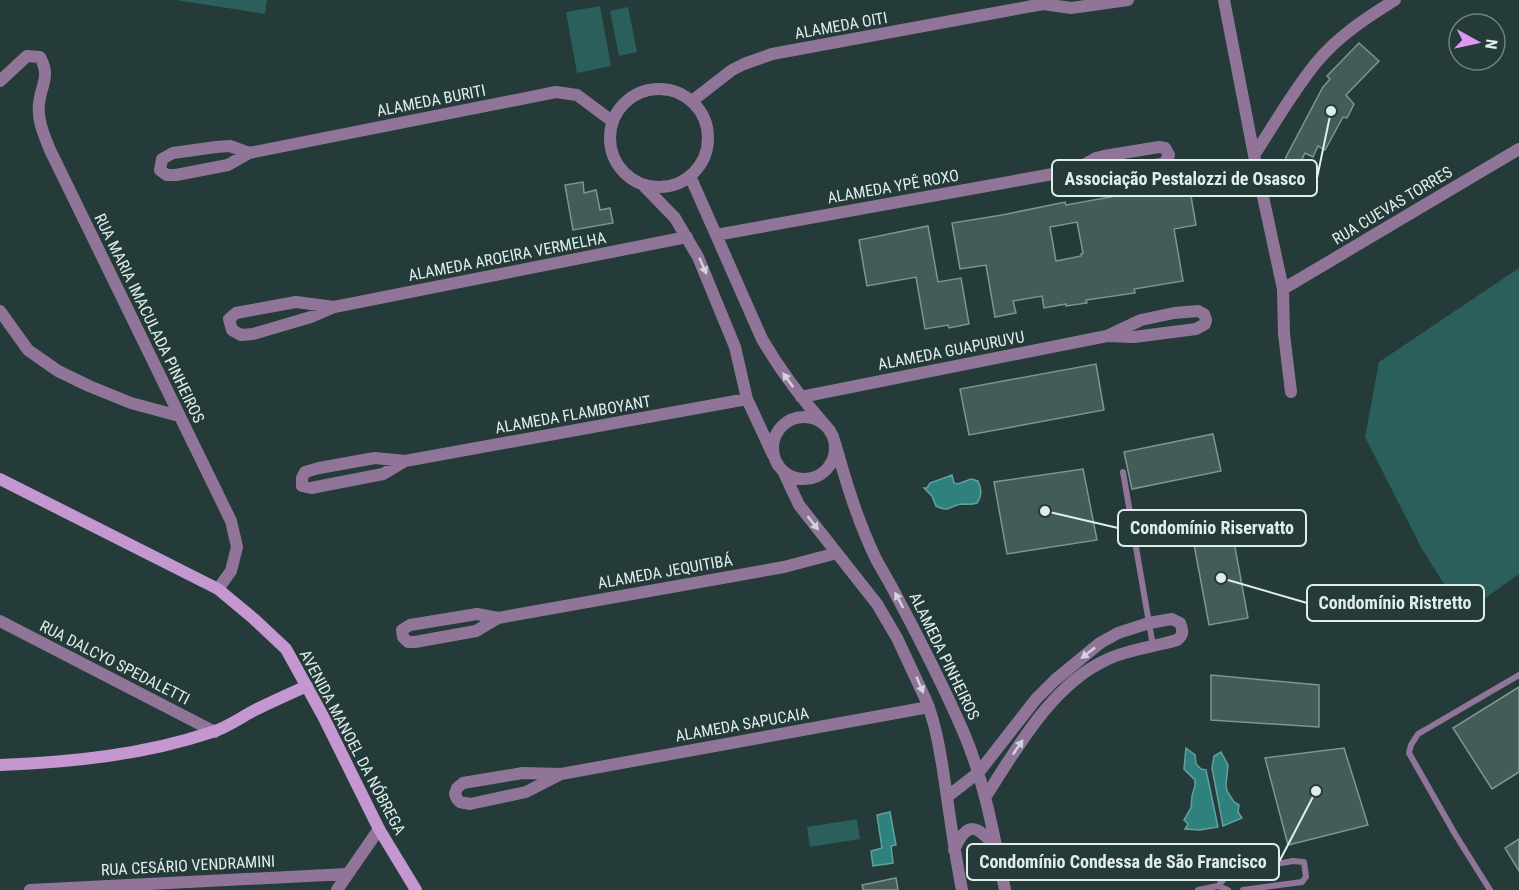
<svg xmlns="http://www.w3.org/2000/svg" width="1519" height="890" viewBox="0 0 1519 890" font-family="'Roboto Condensed',sans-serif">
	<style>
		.green { fill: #2a5f5c }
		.water { fill: #2e817c; stroke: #63a19e; stroke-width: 1.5 }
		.building { fill: #435b59; stroke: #7c9694; stroke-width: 1.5; fill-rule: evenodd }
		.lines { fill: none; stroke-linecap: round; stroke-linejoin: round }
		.lane { stroke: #917599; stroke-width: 6 }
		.street { stroke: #917599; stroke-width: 12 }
		.secondary { stroke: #c497d1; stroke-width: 12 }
		.oneway { fill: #d0d5db }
		.labels { text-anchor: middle; stroke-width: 4.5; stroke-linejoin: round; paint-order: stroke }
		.street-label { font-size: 16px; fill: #e0edec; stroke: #243b39 }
		.leader { fill: none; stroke: #e0edec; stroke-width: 2 }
		.callout-dot { fill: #e0edec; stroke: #243b39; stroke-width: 2 }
		.callout { fill: #243b39; stroke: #e0edec; stroke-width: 2 }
		.callout-label { font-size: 18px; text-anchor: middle; font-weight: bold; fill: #e0edec }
	</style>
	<rect width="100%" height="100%" fill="#243b39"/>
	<path class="green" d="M176,0H267L265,14Z
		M600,6L611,66L577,73L566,12Z
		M628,7L637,52L619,56L610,11Z
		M1519,268V574L1463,614L1422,549L1365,437L1379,362Z
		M857,819L860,839L810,847L807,827Z"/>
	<path class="water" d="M952,475L954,483L958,484L971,479L978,481C982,489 982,496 977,503C971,505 968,504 961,504C950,506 949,513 936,506L932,496L924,488H927L930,483Z
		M1186,748L1195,755L1196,764L1201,769L1206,770L1218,827L1200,830L1185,829L1188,824L1184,820L1191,808L1192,796L1195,786V780L1184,769Z
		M1221,752L1228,765L1226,785L1227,791L1234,802L1239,805L1238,812L1242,818L1223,826L1212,768L1214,756Z
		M890,812L896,845L891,846L893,863L873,866L871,851L882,848L877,815Z"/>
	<path class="building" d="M1359,43L1379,61L1346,95L1354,104L1347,118L1343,117L1325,150L1318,146L1313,157L1305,153L1300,163L1292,168L1285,164L1286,157L1323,87L1330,79L1327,76Z
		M1188,179L1196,225L1174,229L1183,281L1134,289L1135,293L1086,300L1087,303L1066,306V304L1044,308L1042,296L1013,301L1016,313L995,317L986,265L960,269L952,223L1002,215L1065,202L1066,205L1144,191L1168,186V183ZM1077,222L1083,253L1081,254V256L1056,261L1050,227Z
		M583,182L584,193L596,190L600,210L610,208L613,223L573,230L565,185Z
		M928,226L938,282L961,278L969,324L949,328L948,325L925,329L916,277L867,286L859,240Z
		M1096,364L1104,410L969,435L960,389Z
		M1213,434L1221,471L1132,489L1124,452Z
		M1083,469L1097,540L1007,554L994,482Z
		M1232,531L1248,618L1209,625L1193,539Z
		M1211,675L1319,685V727L1211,720Z
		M1519,687V772L1492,789L1453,728Z
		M1344,748L1368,825L1288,845L1265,758Z
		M1519,839V871L1505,848Z
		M896,878L898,890H863L862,885Z"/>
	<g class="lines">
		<path class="lane" d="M1123,472L1153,646
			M1218,886L1227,875L1235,871L1293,861L1304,862L1306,877L1302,882L1243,890
			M1198,890L1218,886L1228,890
			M1490,890L1455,834L1409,753L1411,745L1418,734L1519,675"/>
		<path class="street" d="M1224,0L1254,155L1283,289L1284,334L1291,392
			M0,81L27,56L40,57C51,77 41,84 39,104C37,120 44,135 50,150L231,521L237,547L231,571L218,589
			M610 138a49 49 0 1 1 98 0a49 49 0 1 1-98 0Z
			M692,101L732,70L744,64L772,54L1043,4L1071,8L1128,0
			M249,153L230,146L216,147L173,153L162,159L160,170L167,175H176L228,165L249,153L556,92L577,95L612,121
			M1254,155C1274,125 1293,91 1316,63C1337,37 1366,18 1395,0
			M690,176L762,339C780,370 801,398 825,425
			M644,186L675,218L698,257L735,347L747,399L773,455
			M716,235L1075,170L1096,158L1104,156L1159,147L1165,148L1169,155L1165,162L1161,164L1091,173L1075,170
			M1283,289L1519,149
			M334,307L296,302L236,313L229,319L232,330L241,335L253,334L311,317L334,307L687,237
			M0,311L28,350L58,371L89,386L131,403L179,416
			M801,397L1107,336L1134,337L1196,329L1205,324L1206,320L1204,314L1198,311L1174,313L1141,320L1107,336
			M773 448a31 31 0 1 1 62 0a31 31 0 1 1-62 0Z
			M835,443C846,482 858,522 876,559C883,572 890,583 896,595C920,640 943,685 963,731C985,782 994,836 1005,890
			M405,461L383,474L311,488L302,486V478L305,472L319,468L375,458L405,461L747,399
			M784,473L799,505L877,604L897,638L925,698C935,721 939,746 943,770C949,810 954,850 962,890
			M498,618L477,614L410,625L402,630L403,637L408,642H415L476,631L498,618L784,567L837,553
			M0,621L215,732
			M561,774L526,792L470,804L460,802L457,799L455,794L457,788L463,783L523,773L561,774L929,707
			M947,797L979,772L1036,699L1055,680L1100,643L1118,633L1149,623L1172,619L1180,623C1183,630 1184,635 1177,640C1154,647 1128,649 1106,660C1052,685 1017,748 986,796
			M954,850C968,819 978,826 996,848
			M30,890L347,874
			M337,890L379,829"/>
		<path class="secondary" d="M0,479L218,589L254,619L286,649L323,716L379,829L416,890
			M0,765C72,762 144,755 212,732C226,728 240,718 253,711C271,702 289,694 307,686"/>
	</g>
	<defs><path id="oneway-solid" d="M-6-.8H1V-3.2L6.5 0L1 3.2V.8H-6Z" transform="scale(1.5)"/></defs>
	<g class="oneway">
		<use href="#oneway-solid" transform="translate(703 266) rotate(66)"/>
		<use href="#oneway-solid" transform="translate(788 380) rotate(-126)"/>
		<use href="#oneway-solid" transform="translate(813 523) rotate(52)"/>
		<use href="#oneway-solid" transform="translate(899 600) rotate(-118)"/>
		<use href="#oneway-solid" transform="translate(1088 653) rotate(142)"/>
		<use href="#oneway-solid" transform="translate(920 685) rotate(67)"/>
		<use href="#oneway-solid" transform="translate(1018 747) rotate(-56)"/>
	</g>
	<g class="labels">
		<g class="street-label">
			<text transform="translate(841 25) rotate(-10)" y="6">ALAMEDA OITI</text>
			<text transform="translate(431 100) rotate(-11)" y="6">ALAMEDA BURITI</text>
			<text transform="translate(893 186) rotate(-10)" y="6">ALAMEDA YPÊ ROXO</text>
			<text transform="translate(1392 205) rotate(-31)" y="6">RUA CUEVAS TORRES</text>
			<text transform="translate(507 256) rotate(-11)" y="6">ALAMEDA AROEIRA VERMELHA</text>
			<text transform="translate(150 318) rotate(64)" y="6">RUA MARIA IMACULADA PINHEIROS</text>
			<text transform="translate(951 350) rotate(-11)" y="6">ALAMEDA GUAPURUVU</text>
			<text transform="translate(573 414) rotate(-10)" y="6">ALAMEDA FLAMBOYANT</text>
			<text transform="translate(665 571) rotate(-10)" y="6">ALAMEDA JEQUITIBÁ</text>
			<text transform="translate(945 656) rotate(64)" y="6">ALAMEDA PINHEIROS</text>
			<text transform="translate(115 662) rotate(27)" y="6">RUA DALCYO SPEDALETTI</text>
			<text transform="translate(742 724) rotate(-10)" y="6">ALAMEDA SAPUCAIA</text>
			<text transform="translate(353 742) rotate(62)" y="6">AVENIDA MANOEL DA NÓBREGA</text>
			<text transform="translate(188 865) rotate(-3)" y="6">RUA CESÁRIO VENDRAMINI</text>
		</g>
	</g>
	<path class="leader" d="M1331 111L1317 178M1045 511L1118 528M1221 578L1307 603M1316 791L1279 862"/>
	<g class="callout-dot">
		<circle cx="1331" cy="111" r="6"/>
		<circle cx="1045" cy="511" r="6"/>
		<circle cx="1221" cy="578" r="6"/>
		<circle cx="1316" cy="791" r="6"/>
	</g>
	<g class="callout">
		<rect x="1052" y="160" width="265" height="36" rx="6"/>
		<rect x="1118" y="510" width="188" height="36" rx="6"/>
		<rect x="1307" y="585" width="177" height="36" rx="6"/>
		<rect x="967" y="844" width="312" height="36" rx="6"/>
	</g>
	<g class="callout-label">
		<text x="1185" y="185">Associação Pestalozzi de Osasco</text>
		<text x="1212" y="534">Condomínio Riservatto</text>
		<text x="1395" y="609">Condomínio Ristretto</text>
		<text x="1123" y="868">Condomínio Condessa de São Francisco</text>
	</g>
	<g transform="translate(1477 42) rotate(98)"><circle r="28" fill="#243b39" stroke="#6f8281" stroke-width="1.5"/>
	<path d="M0-4.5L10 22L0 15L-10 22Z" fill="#de98f2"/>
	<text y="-9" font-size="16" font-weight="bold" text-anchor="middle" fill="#e0edec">N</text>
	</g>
</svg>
